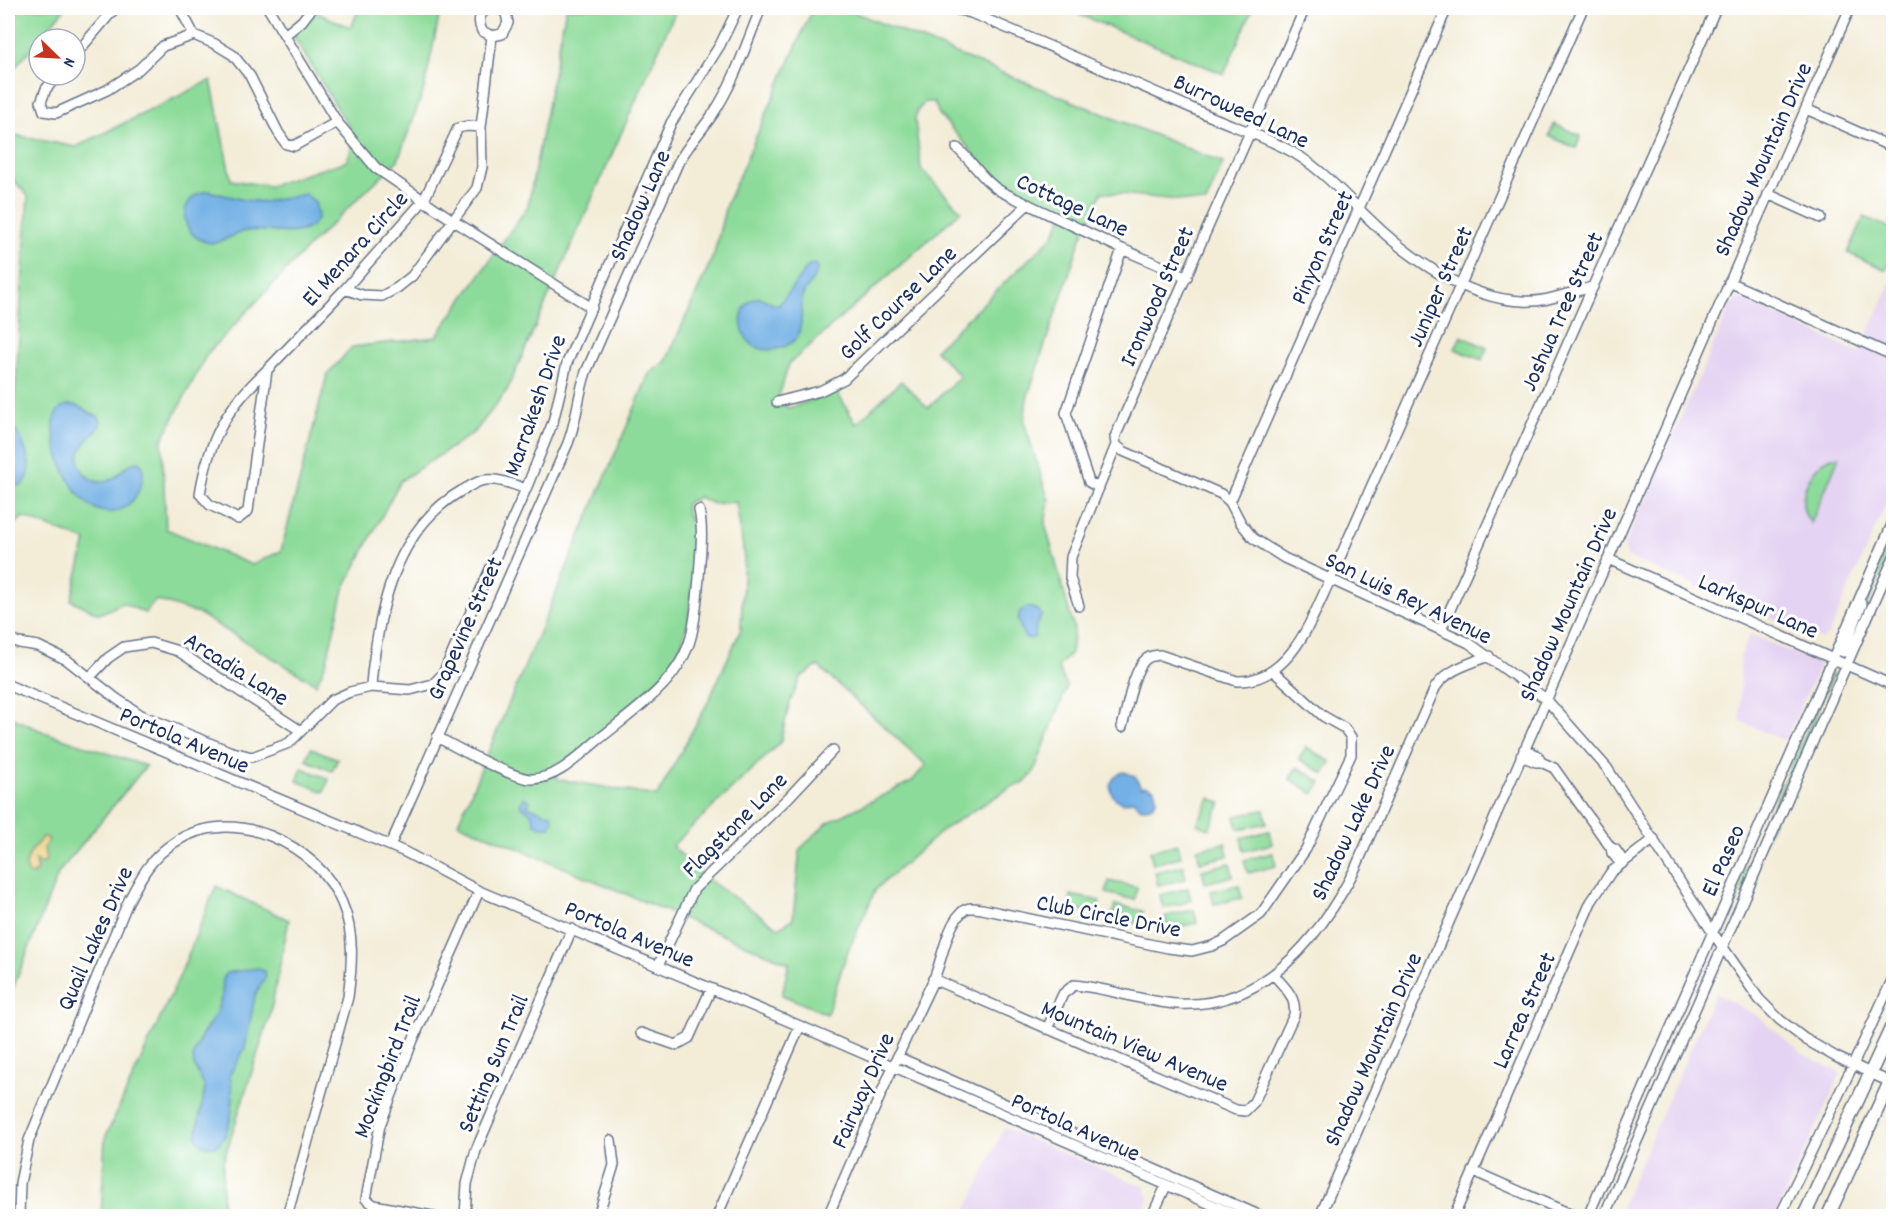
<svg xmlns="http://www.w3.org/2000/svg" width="1901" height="1224" viewBox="0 0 1901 1224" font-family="Dekko,sans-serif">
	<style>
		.built { fill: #e4d3f2 }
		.green { fill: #8ddb9a; stroke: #54857c; stroke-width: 1.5; fill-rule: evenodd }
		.sand { fill: #eeda9e; stroke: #84847e; stroke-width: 1.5 }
		.water { fill: #72b0e5; stroke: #4670a2; stroke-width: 1.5 }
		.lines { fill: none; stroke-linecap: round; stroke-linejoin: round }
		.minor-casing { stroke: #677289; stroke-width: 12 }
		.major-casing { stroke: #677289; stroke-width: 15 }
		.minor { stroke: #fff; stroke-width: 9 }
		.major { stroke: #fff; stroke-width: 12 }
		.labels { text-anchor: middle; stroke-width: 6; stroke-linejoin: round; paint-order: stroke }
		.street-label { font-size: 24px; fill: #1b2f5e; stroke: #fff }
	</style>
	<rect width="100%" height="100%" fill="#fff"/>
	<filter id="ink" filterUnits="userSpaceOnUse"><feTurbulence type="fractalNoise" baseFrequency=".0167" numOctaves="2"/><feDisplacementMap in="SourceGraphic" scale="12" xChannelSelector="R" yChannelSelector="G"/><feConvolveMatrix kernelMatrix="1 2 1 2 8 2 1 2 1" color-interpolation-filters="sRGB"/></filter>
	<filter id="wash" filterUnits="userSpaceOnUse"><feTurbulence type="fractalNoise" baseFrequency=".008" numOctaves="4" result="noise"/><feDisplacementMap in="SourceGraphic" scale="24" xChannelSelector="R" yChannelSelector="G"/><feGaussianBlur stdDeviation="1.35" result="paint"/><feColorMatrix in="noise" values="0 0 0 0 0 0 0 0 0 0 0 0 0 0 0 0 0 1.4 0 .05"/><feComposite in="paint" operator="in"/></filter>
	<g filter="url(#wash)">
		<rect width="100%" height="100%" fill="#f3edd8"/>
		<path class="built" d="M1893,278V488L1828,636L1822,639L1627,557L1624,546L1732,302L1741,298L1859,353Z
			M1750,634L1820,665L1785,741L1740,721V657Z
			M1715,993L1756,1015L1803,1054L1841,1073L1775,1216H1617Z
			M1004,1128L1145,1187L1149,1198L1141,1216H964Z"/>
		<path class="green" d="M8,8H65L8,76Z
			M359,8H441L424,89L398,160L311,244L207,354L162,440L166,529L252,565L281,551L327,375L352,347L436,337L528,206L566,8H677L507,390L475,432L400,481L344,589L326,664L316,684L199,614L156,600L145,613L123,603L99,614L71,600L86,541L23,517L8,530V397L15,398L28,196L8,174V126L14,135L76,147L211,80L231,180L269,186L347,161L355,137L292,34L316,12L351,28Z
			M813,8H844L1223,163L1206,203L1102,192L1081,238L1027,398L1024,422L1049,501L1045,524L1074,628L1071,653L1058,667L1067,687L1033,774L1023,784L1011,787L944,829L876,889L847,953L827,1014L782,995L789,963L458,823L649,374L666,361L714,254L726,205ZM925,102H934L939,114L997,181L1063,215L1053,236L935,350L960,376L928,408L901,381L856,424L837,392L789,408L777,402L789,364L961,211L921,169L915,120L917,111ZM699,497L713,504L736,502L744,555L741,629L709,700L657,796L557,779V771L652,691L670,669L681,645L688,623L696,547L695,536L685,507L688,502ZM818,666L926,765L912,781L827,823L800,849L793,918L779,928L710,881L672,846L780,743L790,702L801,677Z
			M1063,8H1253L1224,74Z
			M1554,124L1581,136L1576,148L1549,136Z
			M1864,217L1893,229V253L1886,270L1848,253Z
			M1461,336L1487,348L1482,360L1455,349Z
			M1832,457H1839L1811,523C1792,504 1810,465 1832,457Z
			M1893,532V546L1852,642L1867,591Z
			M1832,673L1833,676L1818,708L1814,728L1727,925L1738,885Z
			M8,716L44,732L146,766L59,872L8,1001Z
			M1306,747L1331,762L1324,774L1299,759Z
			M311,748L338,759L332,771L306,760Z
			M1297,767L1321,782L1314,794L1290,779Z
			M302,768L329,779L324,792L297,781Z
			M1210,798L1221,803L1209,829L1197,824Z
			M1264,810L1267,823L1238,829L1235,816Z
			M1269,831L1272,844L1244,851L1241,838Z
			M1225,843L1228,856L1200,862L1197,849Z
			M1178,844L1181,857L1153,864L1150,851Z
			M1273,853L1276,866L1248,873L1244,860Z
			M1230,863L1233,876L1205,883L1202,870Z
			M1183,866L1186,879L1158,885L1155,872Z
			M1109,881L1137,887L1135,900L1106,893Z
			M1239,885L1242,898L1214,904L1211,891Z
			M216,886L289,920L270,1015L223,1162L222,1216H101L105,1138L180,975Z
			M1188,888L1191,901L1163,908L1160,895Z
			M1071,895L1100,901L1097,914L1069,908Z
			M1115,905L1143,911L1140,924L1112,917Z
			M1194,910L1197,923L1168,929L1165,916Z"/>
		<path class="sand" d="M43,836L49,839L44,848L46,861L41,864L35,860L37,870L34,874L30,875C19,862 35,847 43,836Z"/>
		<path class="water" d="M208,191L244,200L264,202L305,194L315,202L318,217C314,225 309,229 301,231C283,236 263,228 245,231C232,234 220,246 206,242C177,233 178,195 208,191Z
			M814,264L817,266C818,280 804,286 802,298C801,310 803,324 798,335C795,342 787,346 780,348C740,360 731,309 754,299C763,294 770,306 779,305L809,265Z
			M74,405C84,407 88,414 98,416L101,422C97,435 83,441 80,453C75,469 91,486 108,481C121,477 124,462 139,462L143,467C144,480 139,495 129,504C84,542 42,439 57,412C61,405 67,405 74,405Z
			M8,422C21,432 39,472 22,485L17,486L8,481Z
			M1028,607L1038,610L1042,615L1036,625L1035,636L1030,639L1024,637L1018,620L1020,611Z
			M1124,772L1135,776L1141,787L1147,786L1154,789L1157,799L1152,806C1144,810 1138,808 1134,800L1124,803C1106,798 1106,777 1124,772Z
			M524,797L530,801L527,806C537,809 542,813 552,814L553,821L550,827H541L535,824L532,814L520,805Z
			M258,968L264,971L266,976L255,996L245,1048L230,1074L233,1099L231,1118L225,1136L217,1146C207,1148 200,1146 196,1136L205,1088L194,1065L193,1056L200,1038L216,1014L222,995L223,979L226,973Z"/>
	</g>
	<g filter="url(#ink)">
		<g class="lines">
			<g class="minor-casing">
				<path id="minor" d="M268,8L337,122L376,168L454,221L592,308
					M490,8C479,12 477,21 482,31L492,36L502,34L508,23L506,13L498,8
					M951,8L971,13C1046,44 1121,77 1196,110C1224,123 1255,133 1283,147C1316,163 1341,191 1366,216C1405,255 1465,299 1522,301C1547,303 1569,292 1593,287
					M194,35L215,44L233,55L250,76L278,132L286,144L294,146L337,122
					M285,35L302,21L312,8
					M75,55L115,8
					M58,75L46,89L41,102L44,111L56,113L107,90L139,69L163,46L194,35L180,8
					M1806,109L1894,148
					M957,148C973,162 984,182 1002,192L1122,249L1187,277
					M1768,194L1821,218
					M1729,282L1894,356
					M345,289L362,295L382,296L397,288L412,276L477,188L482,167L481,127L492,36
					M267,370L248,511L238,519L210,505L200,494C209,439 226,408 267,370Z
					M267,370L345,289L424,200L458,128L467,126L481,127
					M777,402L820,391L844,379L1028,204
					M1116,445L1123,451L1221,494L1230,502L1241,523L1253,538L1284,558L1469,643L1546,699L1607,768L1713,933L1759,999L1780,1020L1805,1039L1836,1057L1894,1084
					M1099,488L1089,482L1066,413L1122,249
					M1230,502L1447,8
					M1608,559L1894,686
					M1079,606L1070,578L1071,557L1116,445L1115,437L1305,8
					M1441,630L1716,8
					M8,639L19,643L38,646L67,660L117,699L141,715L229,751L252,757L289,743L332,700L350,692L371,687L410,690L433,684L443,674L526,489L553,422L567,363L671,123L720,45L738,8
					M1843,652L1862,604
					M90,677L108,658L124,647L151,643L178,651L301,731
					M8,685L405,852L479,891L800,1026L1238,1216
					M371,687C372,665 376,645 380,623C391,570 412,520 461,491C467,488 474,483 481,481C496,477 512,484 526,489
					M1122,727C1127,710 1133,669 1146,659C1151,655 1155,656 1160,655L1237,681C1290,682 1311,620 1330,580L1583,8
					M437,737C456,747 514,780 533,779C560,777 578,756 598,740C633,711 679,683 691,637C696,618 697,597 699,578C700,555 704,532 699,510
					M1521,756L1536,762H1541L1537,755L1524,749
					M1541,762L1554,768L1611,848
					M390,846L568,443C577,420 578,395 586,372L678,163C688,145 702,130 713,114C734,83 747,42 761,8
					M1621,864L1612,853L1611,848L1615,849L1624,862
					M658,966L694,889L789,797L833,750
					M933,979L1236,1110L1245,1111L1254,1102L1294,1015C1297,997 1285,988 1274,975
					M1047,1029L1063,994L1074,985C1109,988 1144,1002 1177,1004C1264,1009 1319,939 1355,869L1435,688C1447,669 1469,664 1489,656
					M641,1033L676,1045L689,1038L711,989
					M898,1057L1261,1216
					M1473,1171L1575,1216
					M19,1216L20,1183L29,1140L128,902C141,877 150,858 175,842C232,804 318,844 342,903C355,933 352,966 348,997L287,1216
					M432,1216L374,1205L366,1199L380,1125L413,1040L479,891
					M465,1216L467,1184L476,1150L572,929
					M598,1216L614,1165L611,1140
					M717,1216L800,1026
					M828,1216C862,1138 895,1058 933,981C942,961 946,928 961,913C967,906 974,908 982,909L1168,948L1192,951L1212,946L1223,941L1261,914L1306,849L1351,755V737L1344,728L1323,716L1273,671
					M1152,1216L1166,1186
					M1320,1216L1850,8
					M1454,1216L1591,902L1611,872L1654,839
					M1588,1216L1894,520
					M1604,1216L1894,557
					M1780,1216L1853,1065L1894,976"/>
			</g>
			<g class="major-casing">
				<path id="major" d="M1804,1216L1894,1022
					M1828,1216L1894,1073"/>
			</g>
			<use href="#minor" class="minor"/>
			<use href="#major" class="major"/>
		</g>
	</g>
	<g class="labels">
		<g class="street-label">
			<text transform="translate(1242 110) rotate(25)" y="8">Burroweed Lane</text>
			<text transform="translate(1762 159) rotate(-66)" y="8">Shadow Mountain Drive</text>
			<text transform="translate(1073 204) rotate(25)" y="8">Cottage Lane</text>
			<text transform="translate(639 205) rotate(-66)" y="8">Shadow Lane</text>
			<text transform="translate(1321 247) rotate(-66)" y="8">Pinyon Street</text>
			<text transform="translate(354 248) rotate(-48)" y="8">El Menara Circle</text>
			<text transform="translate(1439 286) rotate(-66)" y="8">Juniper Street</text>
			<text transform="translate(1156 296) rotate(-66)" y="8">Ironwood Street</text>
			<text transform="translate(897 302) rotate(-44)" y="8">Golf Course Lane</text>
			<text transform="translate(1561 311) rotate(-66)" y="8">Joshua Tree Street</text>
			<text transform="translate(534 405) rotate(-71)" y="8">Marrakesh Drive</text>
			<text transform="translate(1409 597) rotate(26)" y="8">San Luis Rey Avenue</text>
			<text transform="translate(1567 604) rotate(-66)" y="8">Shadow Mountain Drive</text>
			<text transform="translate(1759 605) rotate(24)" y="8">Larkspur Lane</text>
			<text transform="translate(464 628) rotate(-66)" y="8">Grapevine Street</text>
			<text transform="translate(237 668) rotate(32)" y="8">Arcadia Lane</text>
			<text transform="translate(185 739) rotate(23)" y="8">Portola Avenue</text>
			<text transform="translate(1352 822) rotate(-65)" y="8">Shadow Lake Drive</text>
			<text transform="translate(734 824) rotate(-45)" y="8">Flagstone Lane</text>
			<text transform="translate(1722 860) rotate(-66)" y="8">El Paseo</text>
			<text transform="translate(1109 915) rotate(11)" y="8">Club Circle Drive</text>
			<text transform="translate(630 933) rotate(23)" y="8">Portola Avenue</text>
			<text transform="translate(94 938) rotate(-66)" y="8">Quail Lakes Drive</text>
			<text transform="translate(1523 1010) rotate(-66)" y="8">Larrea Street</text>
			<text transform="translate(1135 1045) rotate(23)" y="8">Mountain View Avenue</text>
			<text transform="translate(1372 1049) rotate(-66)" y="8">Shadow Mountain Drive</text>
			<text transform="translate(492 1063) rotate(-67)" y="8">Setting Sun Trail</text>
			<text transform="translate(386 1066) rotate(-69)" y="8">Mockingbird Trail</text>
			<text transform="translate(862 1090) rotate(-66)" y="8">Fairway Drive</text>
			<text transform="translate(1076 1126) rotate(24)" y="8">Portola Avenue</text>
		</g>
	</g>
	<rect width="1901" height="1224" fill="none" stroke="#fff" stroke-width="30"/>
	<g transform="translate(57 57) rotate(114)"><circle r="28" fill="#ffffff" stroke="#a4acbf" stroke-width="1.5"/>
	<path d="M0-4.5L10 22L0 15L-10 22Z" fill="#c8321e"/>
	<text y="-9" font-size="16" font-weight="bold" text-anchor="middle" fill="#1b2f5e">N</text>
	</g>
</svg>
